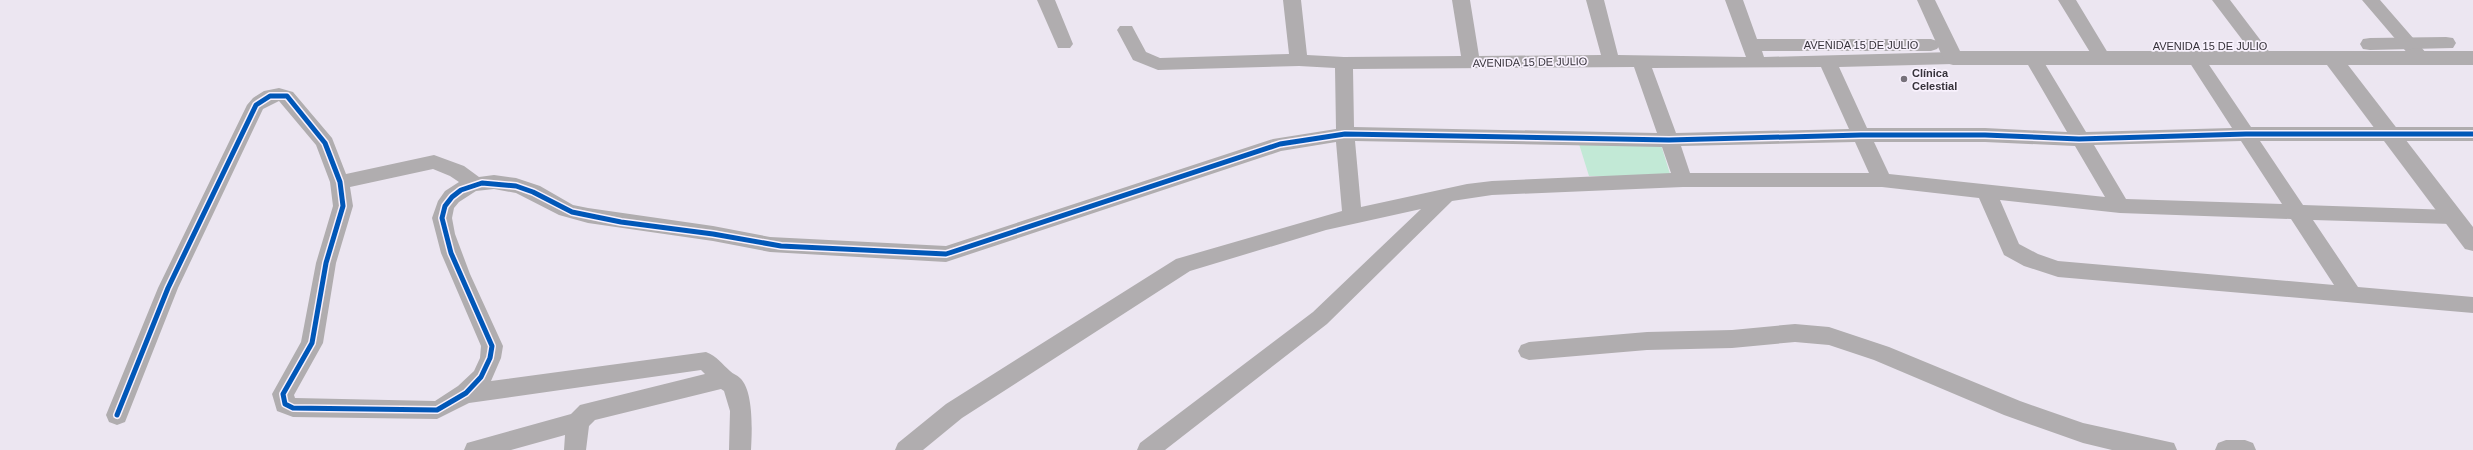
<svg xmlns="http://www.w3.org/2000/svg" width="2473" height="450" viewBox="0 0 2473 450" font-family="Arial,sans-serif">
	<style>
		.green { fill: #c2e9d6 }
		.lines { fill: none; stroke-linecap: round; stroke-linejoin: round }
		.minor { fill: #b0adaf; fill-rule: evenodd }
		.tertiary { fill: #b0adaf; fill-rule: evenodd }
		.cycleway-casing { stroke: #f8f1fd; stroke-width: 8 }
		.cycleway { stroke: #0057b8; stroke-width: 5 }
		.poi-dot { fill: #76717a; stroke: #f8f1fd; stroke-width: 1.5 }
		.labels { text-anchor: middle; stroke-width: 3.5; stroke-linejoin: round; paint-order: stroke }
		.street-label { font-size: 11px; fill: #36323a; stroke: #f8f1fd }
		.poi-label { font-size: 11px; font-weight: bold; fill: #36323a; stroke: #f8f1fd; text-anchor: start }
	</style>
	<rect width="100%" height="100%" fill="#ece6f1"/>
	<path class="green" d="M1579,144L1661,145L1671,177L1589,176Z"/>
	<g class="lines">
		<path class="minor" d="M1037,0H1055L1073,44L1070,48H1058Z
			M1283,0H1301L1307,55L1344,57L1461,56L1452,0H1470L1479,56L1601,55L1586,0H1604L1618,55L1746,57L1725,0H1743L1757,39H1931L1937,41L1940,45L1937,49L1931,51H1762L1764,57L1953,52L1959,54L1962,58L1959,62L1953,64L1839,67L1867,128H1985L2067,132L2024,58L2027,54L2033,52L2039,54L2086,132L2232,128L2186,57L2189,53L2195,51L2201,53L2251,127H2473V141H2260L2303,205L2452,210L2459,212L2462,217L2459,222L2452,224L2313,220L2358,287L2473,297V313L2058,277L2024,266L2004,255L1979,198L1882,187H1683L1492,195L1452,201L1327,324L1165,450H1137L1140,443L1313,312L1421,209L1326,230L1190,271L962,418L923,450H895L898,443L946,404L1176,259L1342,211L1336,142L1281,151L946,262L770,252L713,241L588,223L559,215L516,193L494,189L476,191L459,202L454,208L452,218L455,234L470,274L503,346L501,358L491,381L706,352C717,356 722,364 730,371C733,374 737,375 740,378C754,391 752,432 751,450H729L730,411L724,391L721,389L595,420L589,426L586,450H564L565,435L511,450H464L467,443L571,414L580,405L588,403L705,374L701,370L469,403L437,419L293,417L277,411L272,394L301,342L316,263L333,206L330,182L316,145L279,101L263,109L178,288L125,422L117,425L109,422L106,415L158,288L247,105L253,98L264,91L279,88L293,92L332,138L346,174L434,155L464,166L479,177L494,175L516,178L540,186L573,205L588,208L713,226L770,237L946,246L1273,139L1336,129L1335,68L1299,66L1158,70L1133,60L1117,30L1120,26H1132L1146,52L1160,58L1289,54ZM1634,67L1657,133L1354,127L1353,69ZM1821,67L1849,129L1676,133L1652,68ZM1355,141L1662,147L1671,173L1492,181L1467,184L1361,207ZM2241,141L2282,204L2126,199L2094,145ZM1855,142L1869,173H1690L1681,146ZM1874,142H1985L2075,146L2105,197L1889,174ZM433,169L450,176L459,182L445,191L438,201L432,218L441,253L481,346L480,358L474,371L458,386L435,401L295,398L294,395L323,343L336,263L353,206L350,187ZM2000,200L2120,213L2291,219L2334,285L2058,261L2038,254L2019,244Z
			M2058,0H2076L2111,58L2108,62L2102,64L2096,62Z
			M2212,0H2230L2271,54L2274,58L2271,62L2265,64L2259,62Z
			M2362,0H2380L2427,54L2430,58L2427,62L2421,64L2415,62Z
			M1795,324L1829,327L1889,347L2020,401L2083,423L2174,443L2177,450H2112L2083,443L2004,415L1874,360L1829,345L1795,342L1732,348L1647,350L1529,360L1521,357L1518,351L1521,345L1529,342L1647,332L1732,330Z
			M2226,440H2245L2253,443L2256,450H2215L2218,443Z"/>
		<path class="tertiary" d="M1917,0H1935L1960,51H2473V65H2348L2473,227V251L2465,249L2327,65H1953L1946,63L1943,58Z
			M2446,37L2453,38L2456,43L2453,48L2370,50L2363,49L2360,44L2363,39L2370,38Z"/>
		<g class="cycleway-casing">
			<path id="cycleway" d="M117,415L168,288L256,105L270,96H287L325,143L340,182L343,206L326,263L312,343L283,394L285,404L293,408L437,410L466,393L481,377L490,358L492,346L451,253L442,218L445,206L452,197L461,190L482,183L516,186L533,192L572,212L621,222L713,234L781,246L946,254L1280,144L1345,134L1669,140L1861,135H1985L2079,139L2246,134H2473"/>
		</g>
		<use href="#cycleway" class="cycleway"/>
	</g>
	<circle class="poi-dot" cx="1904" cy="79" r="4"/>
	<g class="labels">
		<g class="street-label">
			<text x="1861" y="49">AVENIDA 15 DE JULIO</text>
			<text x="2210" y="50">AVENIDA 15 DE JULIO</text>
			<text transform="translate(1530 62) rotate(-1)" y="4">AVENIDA 15 DE JULIO</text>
		</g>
		<g class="poi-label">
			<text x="1912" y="77">Clínica<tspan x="1912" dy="13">Celestial</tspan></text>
		</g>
	</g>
</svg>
